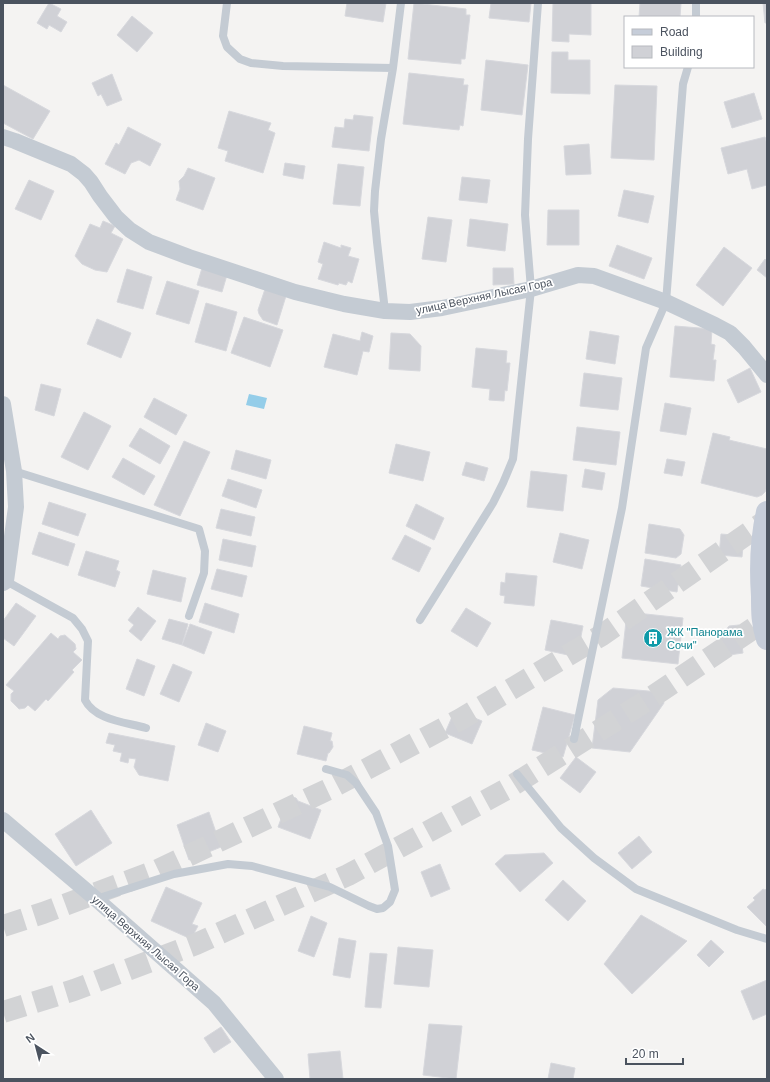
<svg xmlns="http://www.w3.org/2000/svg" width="770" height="1082" viewBox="0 0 770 1082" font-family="Helvetica,sans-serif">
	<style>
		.water { fill: #94cde9 }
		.building { fill: #d0d1d6; stroke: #d7d8dd }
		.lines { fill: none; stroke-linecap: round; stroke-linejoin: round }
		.primary-tunnel { stroke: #d2d3d5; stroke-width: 22; stroke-dasharray: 22 11; stroke-linecap: butt }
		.lane { stroke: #c4cbd3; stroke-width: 8 }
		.street { stroke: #c4cbd3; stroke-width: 16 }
		.secondary { stroke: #c6cdd9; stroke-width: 22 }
		.labels { text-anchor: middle; stroke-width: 3.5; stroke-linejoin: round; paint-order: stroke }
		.street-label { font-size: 11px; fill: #4b535f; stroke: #fff }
		.culture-label { font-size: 11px; fill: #0d838f; stroke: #fff; text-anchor: start }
	</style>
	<rect width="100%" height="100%" fill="#f4f3f2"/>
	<path class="water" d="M249,394L267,398L264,409L246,405Z"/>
	<path class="building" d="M49,3L61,9L57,16L67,22L61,32L49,25L47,29L37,23Z
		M347,3H386L383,22L345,16Z
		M414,3L466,9V15H470L465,59H461V64L408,59Z
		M491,3H531L529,22L489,18Z
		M553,3H591V35L569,34V42L552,41Z
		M640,3H681L680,17H639Z
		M763,3H767V23H765Z
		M132,16L153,33L137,52L117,35Z
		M552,52H568V60H590V94L551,93Z
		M486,60L528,65L522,115L481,110Z
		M409,73L464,79L463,85H468L463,126L460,125L459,130L403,124Z
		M112,74L122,100L107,106L101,94L98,96L92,83Z
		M3,85L50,111L33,139L3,123Z
		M615,85L657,86L654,160L611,158Z
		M754,93L762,119L732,128L724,102Z
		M229,111L271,123L268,130L275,133L263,173L225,161L228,151L218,148Z
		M354,115L373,117L369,151L332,147L335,127L344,128L345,119L353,120Z
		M128,127L161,144L150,166L139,160L131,163L125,174L105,164L116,143L119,145Z
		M765,137L767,144V185L752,189L747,169L728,174L721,148Z
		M589,144L591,174L566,175L564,146Z
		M285,163L305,166L303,179L283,175Z
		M338,164L364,167L360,206L333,204Z
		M188,168L215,178L203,210L176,200L180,189L179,181L184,176Z
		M462,177L490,180L487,203L459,200Z
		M29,180L54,191L41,220L15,209Z
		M624,190L654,196L648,223L618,216Z
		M548,210H579V245H547Z
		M428,217L452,220L446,262L422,259Z
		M470,219L508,224L505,251L467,246Z
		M103,221L115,226L111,233L123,239L107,272L95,270L82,264L75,256L90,224L100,228Z
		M324,242L341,248V245L351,248L348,256L359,259L352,283L348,281L346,285L339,283L338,285L318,279L323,264L318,262Z
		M617,245L652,258L644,279L609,266Z
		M724,247L752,268L723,306L696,285Z
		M765,259L767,261V278L757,270Z
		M202,268L227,275L222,292L197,285Z
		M493,268H513L514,284L493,285Z
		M127,269L152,277L143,309L117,302Z
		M167,281L199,291L189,324L156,314Z
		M265,289L286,296L277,325L263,320L259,314L258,310Z
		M206,303L237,312L226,351L195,342Z
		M244,317L283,330L270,367L231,353Z
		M97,319L131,333L121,358L87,344Z
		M675,326L712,329L711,344L715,345L713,360H716L714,381L670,377Z
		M590,331L619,336L615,364L586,359Z
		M362,332L373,336L369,352L363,351L357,375L324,367L333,334L360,341Z
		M391,333L410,334L421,346L420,371L389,369Z
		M476,348L507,351L506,363H510L507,391L505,390L504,401L489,400L490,389L472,387Z
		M750,368L761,392L738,403L727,380Z
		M584,373L622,378L618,410L580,406Z
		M41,384L61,389L54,416L35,410Z
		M154,398L187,415L176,435L144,417Z
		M665,403L691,408L686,435L660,431Z
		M84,412L111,426L88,470L61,457Z
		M577,427L620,432L616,465L573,460Z
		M140,428L170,446L160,464L129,446Z
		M713,433L730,437L729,440L767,449V487L765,492L762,495L757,497L701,483Z
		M184,441L210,452L180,516L154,505Z
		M396,444L430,452L423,481L389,473Z
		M236,450L271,460L266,479L231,469Z
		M123,458L155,476L144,495L112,477Z
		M667,459L685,462L682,476L664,473Z
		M466,462L488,468L484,481L462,475Z
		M585,469L605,473L602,490L582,487Z
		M531,471L567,475L563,511L527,507Z
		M228,479L262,490L256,508L222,496Z
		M49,502L86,514L78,536L42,524Z
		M416,504L444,518L434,540L406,526Z
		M221,509L255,517L251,536L216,528Z
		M649,524L680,529L684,535L681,554L676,558L645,553Z
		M39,532L75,544L68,566L32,554Z
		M560,533L589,540L582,569L553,562Z
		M721,534L744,536L742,557L719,555Z
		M405,535L431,548L419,572L392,559Z
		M223,539L256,546L252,567L219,560Z
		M86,551L119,561L116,570L120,572L115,587L78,575Z
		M645,559L681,565L680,572L682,576L681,583L678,585L677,592L641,586Z
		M217,569L247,576L242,597L211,589Z
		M153,570L186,578L181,602L147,594Z
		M506,573L537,576L534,606L504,603L505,596L500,595L501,582L505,583Z
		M16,603L36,616L14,646L3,638V621Z
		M205,603L239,614L234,633L199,622Z
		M138,607L156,621L141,641L129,631L134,625L128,620Z
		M466,608L491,623L477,647L451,631Z
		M627,612L683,618L678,664L622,658Z
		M169,619L188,624L182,645L162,639Z
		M551,620L583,626L577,657L545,650Z
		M190,624L212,632L204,654L182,645Z
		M739,625L743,653L722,656L719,638L729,626Z
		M51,633L58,639L60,636L65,635L75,644L76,649L73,652L82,660L72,670L74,672L48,701L46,699L35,711L28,705L25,708L19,709L11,701V694L14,691L6,685Z
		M137,659L155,666L144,696L126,689Z
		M173,664L192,672L179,702L160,694Z
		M613,688L660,692L664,703L630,752L592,748L598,700Z
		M543,707L575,715L563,757L532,750Z
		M455,710L482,721L472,744L445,733Z
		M206,723L226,731L218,752L198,745Z
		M304,726L332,733L330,741H332L333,747L329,753H328L326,761L297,754Z
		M109,733L175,746L168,781L139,775L134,767L136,759L129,758L128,763L120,761L122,753L113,751L115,745L106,743Z
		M576,757L596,772L580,793L560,778Z
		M291,797L296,798L298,801L321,810L310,839L278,827L285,808L284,804L286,800Z
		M91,810L112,843L76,866L55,834Z
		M209,812L221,847L189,860L177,825Z
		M639,836L652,852L632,869L618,853Z
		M544,853L553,863L520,892L495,864L505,855Z
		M440,864L450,889L431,897L421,872Z
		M563,880L586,901L568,921L545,900Z
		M166,887L202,903L192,924L198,926L191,939L151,921Z
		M767,888V927L747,907L755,900L753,898L763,889L765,890Z
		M641,915L687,941L632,994L604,964Z
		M311,916L327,923L314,957L298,951Z
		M339,938L356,941L350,978L333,975Z
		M711,940L724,952L709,967L697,955Z
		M398,947L433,950L429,987L394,984Z
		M370,953L387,954L381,1008L365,1007Z
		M767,980V1014L753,1020L741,991Z
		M429,1024L462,1026L456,1079L423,1075Z
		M221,1027L231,1042L214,1053L204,1038Z
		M340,1051L343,1079H310L308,1054Z
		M551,1063L575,1068L573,1079H548Z"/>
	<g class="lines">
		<path class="primary-tunnel" d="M3,926L43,913L158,870L329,789L461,719L602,635L767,520
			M3,1012L74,990L196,944L348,875L505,790L646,701L767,619"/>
		<path class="lane" d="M227,3L223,36L227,47L240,59L251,63L283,66L393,68L381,139L375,191L374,211L377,242L385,311
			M696,3V17
			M393,68L401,3
			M14,471L199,529L205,551L204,573L189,616
			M6,581L73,618L82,629L88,641L85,700C95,720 125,722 146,728
			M420,620L493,503L503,483L513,459L531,289L525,215L528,139L538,3
			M574,739L622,508L646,348L666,302L683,84L688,67
			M517,774L561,828L594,858L636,889L737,930L767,939
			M96,899L174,874L228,864L252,866L330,887L369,906L377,909L383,908L390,902L395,890L388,846L376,813L356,783L347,775L326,769"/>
		<path class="street" d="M3,137L15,141L71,164L84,174L91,182L100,196L116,217L130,230L149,242L189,257L295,292L344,304L385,311L410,312L442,308L531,289L578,275L594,276L666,302L715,325L730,333L744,347L767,375
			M3,404L14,471L16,507L6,581L3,583
			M3,820L96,899L214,1003L276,1079"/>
		<path class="secondary" d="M767,512C761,539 760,568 762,596C762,613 762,623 767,639"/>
	</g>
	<defs>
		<g id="building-disc" transform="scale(1)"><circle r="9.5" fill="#0f9aa8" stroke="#fff"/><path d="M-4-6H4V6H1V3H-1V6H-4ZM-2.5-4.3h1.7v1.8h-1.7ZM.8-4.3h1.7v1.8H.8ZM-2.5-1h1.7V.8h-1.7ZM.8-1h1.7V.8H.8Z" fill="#fff"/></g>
	</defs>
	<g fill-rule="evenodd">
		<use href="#building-disc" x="653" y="638"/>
	</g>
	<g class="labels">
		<g class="street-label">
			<text transform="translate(484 296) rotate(-12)" y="4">улица Верхняя Лысая Гора</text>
			<text transform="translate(146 943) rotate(41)" y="4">улица Верхняя Лысая Гора</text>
		</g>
		<g class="culture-label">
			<text x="667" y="636">ЖК "Панорама<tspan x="667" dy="13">Сочи"</tspan></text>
		</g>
	</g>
	<rect width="770" height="1082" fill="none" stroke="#4b535f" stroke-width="8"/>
	<rect x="624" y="16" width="130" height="52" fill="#ffffff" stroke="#b7babf"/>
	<rect x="632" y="29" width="20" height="6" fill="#c6cdd9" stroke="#b7babf"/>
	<text x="660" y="36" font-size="12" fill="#4b535f">Road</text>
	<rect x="632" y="46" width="20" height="12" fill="#d0d1d6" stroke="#b7babf"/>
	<text x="660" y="56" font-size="12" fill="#4b535f">Building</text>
	<g transform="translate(36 1046) rotate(324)" stroke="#ffffff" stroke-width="3" paint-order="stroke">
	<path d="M0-3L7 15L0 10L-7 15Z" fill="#4b535f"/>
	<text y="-6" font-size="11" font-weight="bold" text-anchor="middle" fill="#4b535f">N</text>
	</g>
	<path d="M626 1058v6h57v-6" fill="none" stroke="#4b535f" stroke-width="2"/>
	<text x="632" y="1058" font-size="12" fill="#4b535f" stroke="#ffffff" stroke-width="3" paint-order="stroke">20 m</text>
</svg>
